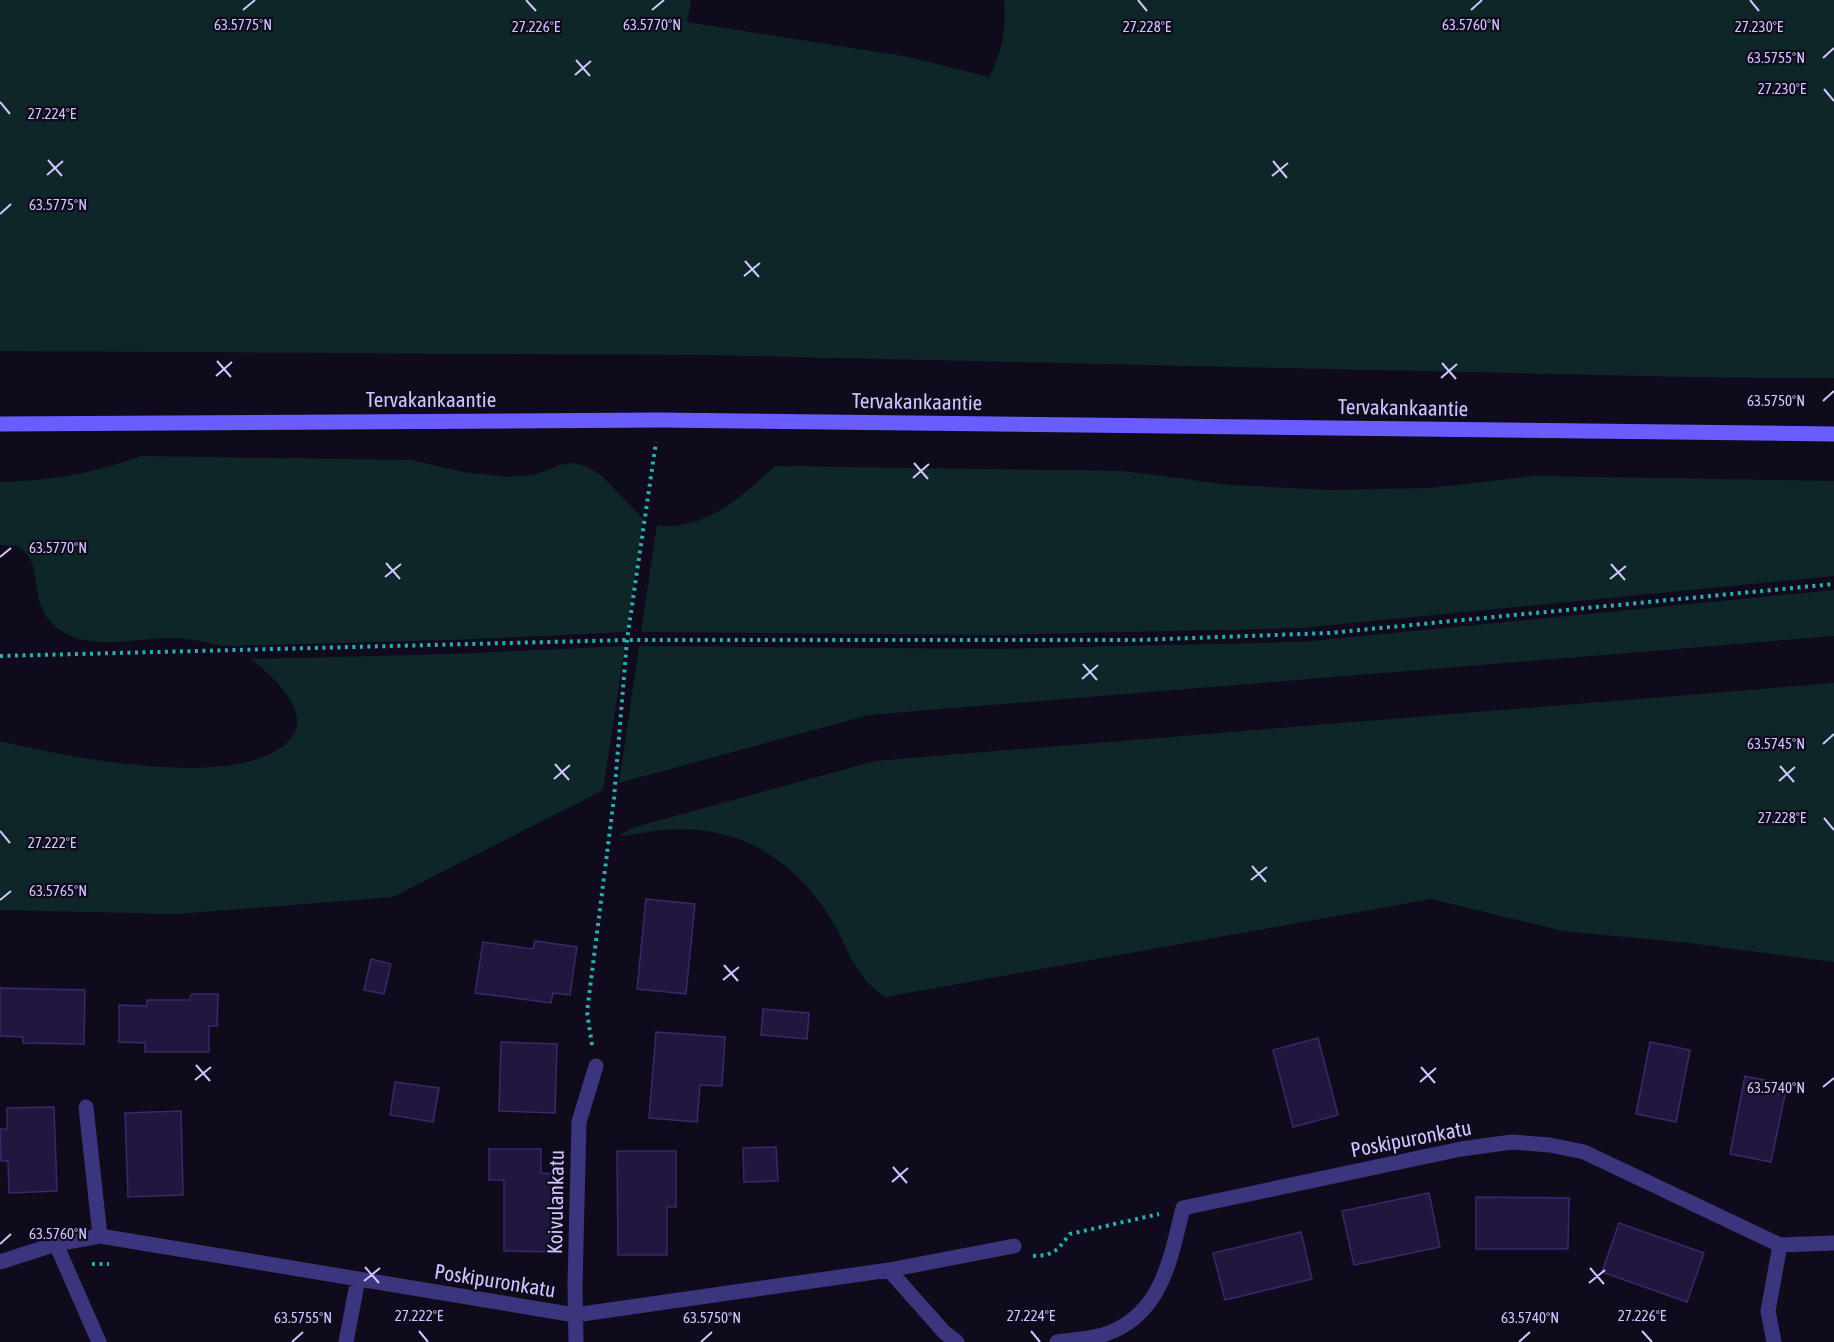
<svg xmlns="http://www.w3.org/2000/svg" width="1834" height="1342" viewBox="0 0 1834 1342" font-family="'Asap Condensed',sans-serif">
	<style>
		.green { fill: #0e2627 }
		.building { fill: #21173e; stroke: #39286a; stroke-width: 1.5 }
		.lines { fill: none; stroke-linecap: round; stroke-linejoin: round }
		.path { stroke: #2aafae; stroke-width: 4; stroke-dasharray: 3 4.5; stroke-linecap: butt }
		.lane { stroke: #3b357d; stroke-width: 15 }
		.street { stroke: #3b357d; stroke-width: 15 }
		.secondary { stroke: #6a5dff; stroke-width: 15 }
		.ticks { fill: none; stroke: #d0c6ff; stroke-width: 2 }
		.labels { text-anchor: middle; stroke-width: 4.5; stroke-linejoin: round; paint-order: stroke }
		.street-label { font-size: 21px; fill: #d0c6ff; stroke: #0f0b1d }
		.ticks-label { font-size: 15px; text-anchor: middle; fill: #d0c6ff; stroke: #0f0b1d; stroke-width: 4.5; stroke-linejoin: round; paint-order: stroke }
	</style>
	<rect width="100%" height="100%" fill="#0f0b1d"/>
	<path class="green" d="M0,0H691L687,22L909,57L989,77C1001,54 1007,27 1004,0H1834V378L1688,377L705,355L0,351Z
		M141,456L411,460L464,472L506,477L534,475L560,465L572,463L586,466L601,475L643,519L627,632L452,640L222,646C205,642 189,638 172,638C133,638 79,655 49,620C32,600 40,573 28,556C26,552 21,549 18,546L0,545V482C49,481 95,473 141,456Z
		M775,466L1123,471L1231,485L1331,490L1429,488L1534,476L1834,481V576L1301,628L998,635L641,632L657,525C704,532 743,496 775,466Z
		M1834,590V636L869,715L619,783L639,646L999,649L1301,642Z
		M625,646L603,790L393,897L176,914L0,910V741C62,756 248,795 292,737C312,710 270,674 251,659L453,654Z
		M1834,683V962L1689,943L1563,931L1431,899L885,997C851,973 851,951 831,919C794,859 737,823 664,830C651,831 637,834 623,836L620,835L635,827L875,761Z"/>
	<path class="building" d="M646,899L695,904L686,994L637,989Z
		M535,941L577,947L570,995L553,993L551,1003L475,993L483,942L533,949Z
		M371,959L391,964L384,994L364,990Z
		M0,988L85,990L84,1044L23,1043V1037L0,1036Z
		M192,994H218L217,1026H209V1052H145V1043L119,1042V1005L147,1006V1000H189Z
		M763,1009L809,1013L807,1039L761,1035Z
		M656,1032L725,1037L722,1086L700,1085L697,1122L649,1118Z
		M1318,1038L1338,1115L1293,1127L1273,1050Z
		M501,1042L557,1044L555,1113L499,1111Z
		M1650,1042L1690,1050L1676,1122L1636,1114Z
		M1745,1076L1787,1085L1771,1162L1730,1154Z
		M395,1082L439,1088L433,1122L390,1115Z
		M54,1107L57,1191L9,1193L8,1161H1L0,1129H7V1108Z
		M181,1111L183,1195L128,1197L125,1113Z
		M776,1147L778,1181L744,1182L743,1148Z
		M489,1149H541V1173L555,1174V1252L504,1251V1180H489Z
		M617,1151H676V1207H667V1255H618Z
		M1429,1193L1440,1247L1354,1265L1342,1211Z
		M1476,1197L1569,1198L1568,1249H1476Z
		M1619,1223L1704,1253L1687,1302L1602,1272Z
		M1301,1232L1312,1279L1225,1300L1213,1253Z"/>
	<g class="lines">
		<path class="path" d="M0,656L627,640H1139L1329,633L1834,584
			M592,1045L587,1012L614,798L627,640L656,442
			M1033,1256L1047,1255L1058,1249L1070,1234L1159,1214
			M92,1264H109"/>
		<path class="lane" d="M889,1270L1014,1246"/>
		<path class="street" d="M86,1107L100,1236
			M56,1244L99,1342
			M0,1262L56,1244L100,1236L575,1315L889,1270L944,1332L957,1342
			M346,1342L358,1279
			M576,1342L575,1285L579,1122L596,1066
			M1057,1342C1072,1340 1089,1339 1103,1335C1162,1316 1170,1260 1183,1208L1461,1149L1512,1142L1550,1145L1584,1152L1780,1245L1834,1243
			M1774,1342L1768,1311L1780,1245"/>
		<path class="secondary" d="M0,424L660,420L1834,434"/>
	</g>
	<path class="ticks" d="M526,0L536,11M1138,0L1147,11M1750,0L1759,11M243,10L255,0M652,10L664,0M1471,10L1482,0M1823,58L1834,48M576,60L590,76M575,75L591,61M1824,89L1834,101M0,102L10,114M48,160L62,176M1273,161L1287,178M47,175L63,161M1272,176L1288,163M0,214L11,204M745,261L759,277M744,276L760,263M217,361L231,377M1442,363L1456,379M216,376L232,362M1441,378L1457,364M1823,401L1834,391M914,463L928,479M913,478L929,464M0,557L11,548M386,563L400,579M1611,564L1625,580M385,577L401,564M1610,579L1626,566M1083,664L1097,680M1082,679L1098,665M1823,744L1834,734M555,764L569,780M1780,766L1794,782M554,779L570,765M1779,781L1795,767M1824,818L1834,830M0,831L10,843M1252,866L1266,882M1251,880L1267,867M0,900L11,891M724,965L738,981M723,980L739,967M196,1065L210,1081M1421,1067L1435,1083M195,1080L211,1067M1420,1082L1436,1068M1823,1087L1834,1078M893,1167L907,1183M892,1182L908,1168M0,1244L11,1234M365,1267L379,1283M1590,1268L1604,1284M364,1281L380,1268M1589,1283L1605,1270M419,1331L428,1342M1031,1331L1040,1342M1642,1331L1652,1342M292,1342L303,1332M701,1342L712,1332M1519,1342L1530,1332"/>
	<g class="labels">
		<g class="street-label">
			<text x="431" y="407">Tervakankaantie</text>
			<text transform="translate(917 402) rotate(1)" y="7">Tervakankaantie</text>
			<text transform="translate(1403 408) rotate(1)" y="7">Tervakankaantie</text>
			<text transform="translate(1411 1139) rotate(-11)" y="7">Poskipuronkatu</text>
			<text transform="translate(556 1202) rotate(-89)" y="7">Koivulankatu</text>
			<text transform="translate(495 1281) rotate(9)" y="7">Poskipuronkatu</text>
		</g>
	</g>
	<g class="ticks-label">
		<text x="243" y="30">63.5775°N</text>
		<text x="652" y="30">63.5770°N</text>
		<text x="1471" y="30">63.5760°N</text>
		<text x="536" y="32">27.226°E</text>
		<text x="1147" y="32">27.228°E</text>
		<text x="1759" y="32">27.230°E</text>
		<text x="1776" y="63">63.5755°N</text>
		<text x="1782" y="94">27.230°E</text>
		<text x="52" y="119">27.224°E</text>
		<text x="58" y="210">63.5775°N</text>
		<text x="1776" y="406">63.5750°N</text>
		<text x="58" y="553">63.5770°N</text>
		<text x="1776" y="749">63.5745°N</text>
		<text x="1782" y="823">27.228°E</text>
		<text x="52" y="848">27.222°E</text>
		<text x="58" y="896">63.5765°N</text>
		<text x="1776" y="1093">63.5740°N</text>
		<text x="58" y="1239">63.5760°N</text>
		<text x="419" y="1321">27.222°E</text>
		<text x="1031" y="1321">27.224°E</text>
		<text x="1642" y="1321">27.226°E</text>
		<text x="303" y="1323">63.5755°N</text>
		<text x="712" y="1323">63.5750°N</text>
		<text x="1530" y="1323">63.5740°N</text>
	</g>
</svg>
